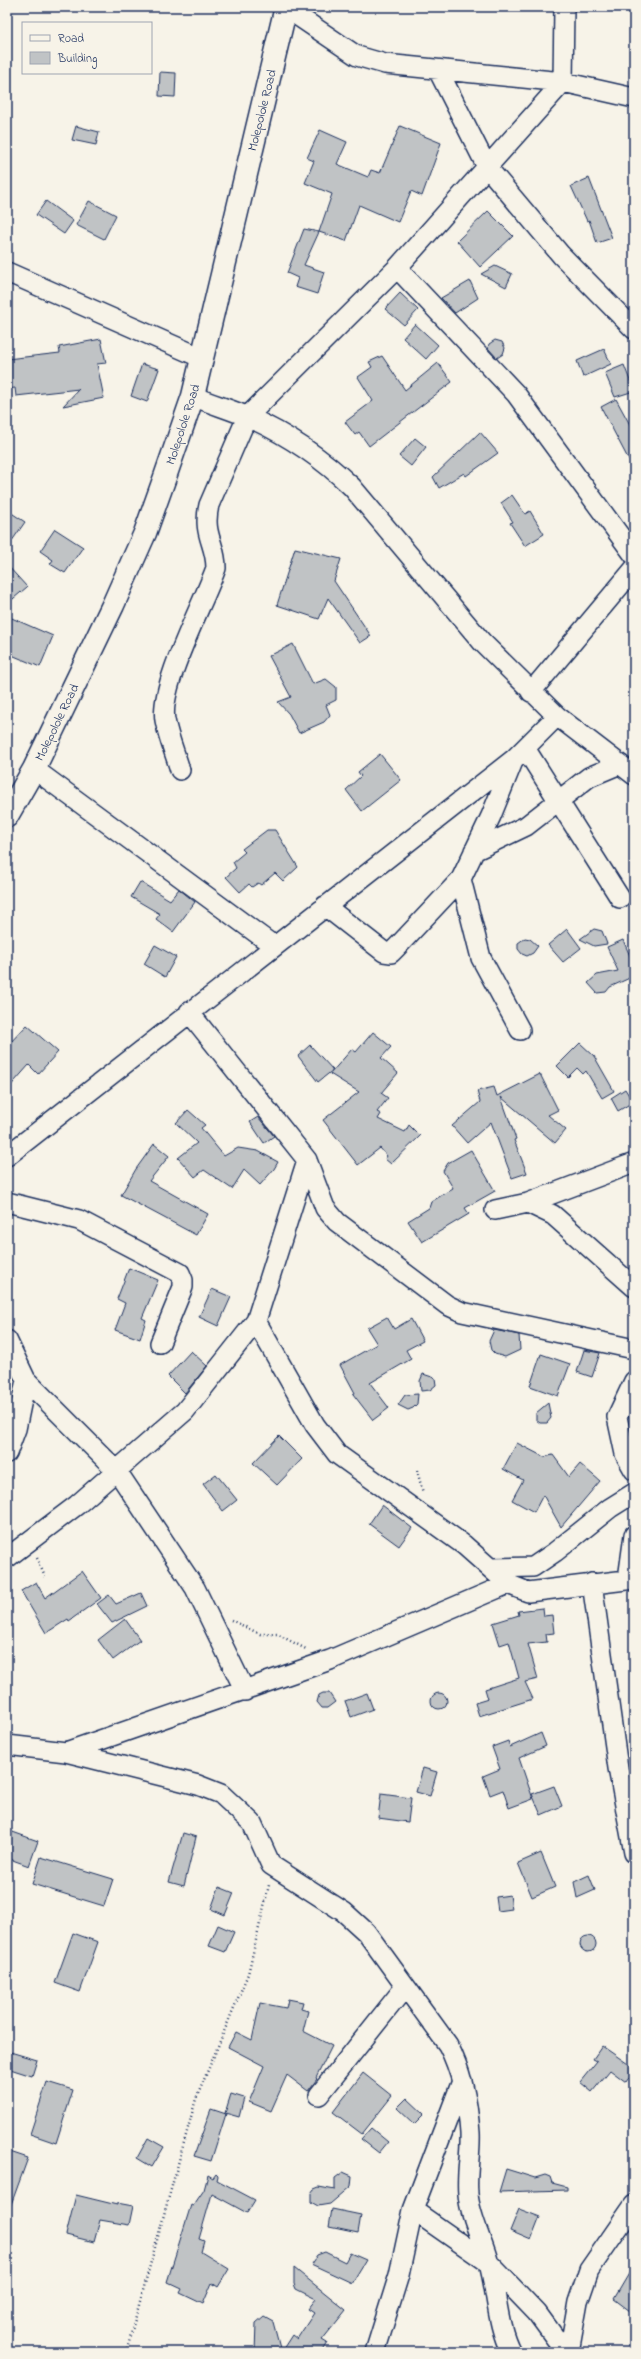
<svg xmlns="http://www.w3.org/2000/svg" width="641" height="2359" viewBox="0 0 641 2359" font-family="'Indie Flower',sans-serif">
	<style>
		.building { fill: #c0c3c5; stroke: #1b2f5e }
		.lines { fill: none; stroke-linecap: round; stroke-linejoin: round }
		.minor-casing { stroke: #1b2f5e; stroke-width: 22 }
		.major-casing { stroke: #1b2f5e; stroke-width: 25 }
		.path { stroke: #1b2f5e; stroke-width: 2.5; stroke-dasharray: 1 3; stroke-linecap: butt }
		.minor { stroke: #f7f3e8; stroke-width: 19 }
		.major { stroke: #f7f3e8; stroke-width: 22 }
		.labels { text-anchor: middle; stroke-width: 3.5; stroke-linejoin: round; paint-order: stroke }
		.street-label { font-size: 13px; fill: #1b2f5e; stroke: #f7f3e8 }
	</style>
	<rect width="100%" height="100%" fill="#f7f3e8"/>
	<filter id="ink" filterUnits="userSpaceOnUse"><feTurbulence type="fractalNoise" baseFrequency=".025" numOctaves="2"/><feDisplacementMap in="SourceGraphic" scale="8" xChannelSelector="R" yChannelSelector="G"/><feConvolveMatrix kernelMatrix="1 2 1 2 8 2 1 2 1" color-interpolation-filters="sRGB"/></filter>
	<g filter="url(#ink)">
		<path class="building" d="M160,72L176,73L175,97L159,96Z
			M76,126L99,132L96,145L72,140Z
			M400,126L441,143L422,196L411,191L398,222L359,205L346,241L319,232L332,194L305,183L314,161L307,158L320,130L347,142L337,164L368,177L371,170L380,173Z
			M589,178L612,238L597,243L589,220L587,221L571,186Z
			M46,201L73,221L64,234L36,215Z
			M89,201L116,215L104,239L76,225Z
			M488,211L513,236L480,267L457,241Z
			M304,229L319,232L304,265L324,272L317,294L295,287L298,278L287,273Z
			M495,266L512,274L506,287L481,274Z
			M470,281L478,298L455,313L441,298Z
			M400,293L418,310L404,325L385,309Z
			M415,324L438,345L426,359L403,338Z
			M101,339L106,363L97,364L104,398L63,406L79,389L16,396L15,388L7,389V359L60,353L59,347Z
			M495,340L502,342L505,348L503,354L497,358L488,348L489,344Z
			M604,349L611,364L583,377L577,361Z
			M382,356L405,390L438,363L452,382L369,446L359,432L355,435L345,422L373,401L358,377L372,367L369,362Z
			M142,364L159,369L147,402L131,396Z
			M624,365L634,391L615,397L605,373Z
			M616,399L634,432V470L601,407Z
			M480,432L498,453L466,476L464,473L439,488L433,477Z
			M415,438L426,447L411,466L399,456Z
			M512,495L525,514L530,511L544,534L525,546L510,523L513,522L501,503Z
			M7,510L25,522L7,548Z
			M55,529L83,547L65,573L50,564L53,560L40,551Z
			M295,548L341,559L334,581L371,636L360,643L328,598L319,619L277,605Z
			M7,565L27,587L7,604Z
			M7,616L53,636L40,667L7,653Z
			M293,644L313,684L326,679L336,687V700L326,705L330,715L324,722L299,733L289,714L278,702L291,697L269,656Z
			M380,754L401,780L362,811L346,790L361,776L358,772Z
			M267,830H275L298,867L283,881L275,873L261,885L258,883L252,887L249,884L240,892L226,877L236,868L233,862L245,852L242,849Z
			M140,882L170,900L179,889L195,902L173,932L156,919L160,914L131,897Z
			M567,929L581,948L563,962L548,945Z
			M594,929L602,931L607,944L594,946L580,939Z
			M525,938L530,939L538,946L533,953L527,956L522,954L518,949V943Z
			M623,940L634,965V976L610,987L606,992L597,993L588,983L597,975L618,971L607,947Z
			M155,945L176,957L165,977L144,964Z
			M27,1025L58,1052L38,1074L29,1065L7,1090V1046Z
			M373,1032L391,1047L381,1058L398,1073L381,1093L388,1098L377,1112L381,1114L378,1119L405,1132L409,1125L420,1136L391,1164L385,1159L387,1156L380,1148L358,1165L323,1120L359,1092L330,1074L352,1049L356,1052Z
			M580,1043L594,1056L614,1091L602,1098L586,1071L583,1074L577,1068L568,1077L557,1066Z
			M310,1045L333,1070L318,1082L298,1056Z
			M540,1074L558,1110L548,1115L566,1130L555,1143L501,1097L516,1139L514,1140L527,1173L512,1178L491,1122L467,1143L452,1126L480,1102L477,1091L494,1087L497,1096Z
			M625,1089L633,1102L618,1111L611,1098Z
			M188,1110L205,1125L201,1128L224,1156L238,1148L258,1151L278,1162L274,1169L260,1185L244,1170L232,1189L204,1170L195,1177L178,1158L197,1143L176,1123Z
			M258,1117L274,1136L264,1143L250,1122Z
			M154,1144L169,1156L149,1181L208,1214L196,1235L121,1195L136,1169Z
			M471,1150L495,1191L465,1208L469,1214L422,1242L408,1221L429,1208L431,1202L453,1188L443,1171L448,1163Z
			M129,1268L158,1280L142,1318L146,1320L140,1339L115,1330L125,1303L117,1299Z
			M212,1289L231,1297L218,1326L199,1317Z
			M387,1317L394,1329L411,1319L423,1341L406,1350L411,1359L370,1383L389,1408L373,1420L353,1394L355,1393L340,1365L377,1344L367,1328Z
			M494,1330L519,1335L520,1350L505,1357L495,1354L491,1350L489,1341Z
			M584,1350L600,1353L592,1377L577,1372Z
			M191,1351L207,1366L185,1393L168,1376Z
			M541,1354L570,1364L558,1396L530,1386Z
			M423,1374L435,1378L436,1385L430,1390L421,1391L420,1381Z
			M418,1394L417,1404L413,1408L408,1410L398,1405L405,1395Z
			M548,1403L551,1418L547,1423H540L536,1420V1413Z
			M279,1436L302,1459L277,1485L253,1463Z
			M517,1443L544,1457L553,1455L569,1477L580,1464L600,1481L561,1527L543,1495L534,1512L512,1500L523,1480L503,1469Z
			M216,1474L237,1500L223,1511L203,1484Z
			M382,1505L412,1528L399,1546L369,1524Z
			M82,1571L101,1598L69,1621L68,1619L46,1633L21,1591L36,1582L45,1598Z
			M141,1593L147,1606L112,1623L97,1604L109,1595L116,1604Z
			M543,1608L544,1616L552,1615L554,1633L546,1634L547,1642L528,1644L538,1679L525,1682L533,1699L479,1716L475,1703L488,1699L485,1689L519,1678L509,1642L500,1645L493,1623L519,1615L518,1611Z
			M125,1619L140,1640L113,1660L98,1640Z
			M323,1693H329L335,1702L327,1708H322L317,1702L319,1695Z
			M367,1693L373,1709L351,1717L345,1701Z
			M431 1701a8 8 0 1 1 16 0a8 8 0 1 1-16 0Z
			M541,1733L546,1746L519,1758L533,1799L509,1808L503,1790L490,1795L483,1776L500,1769L492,1747L508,1741L510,1747Z
			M423,1768L437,1772L430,1796L416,1792Z
			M554,1786L562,1806L541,1815L532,1794Z
			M381,1794L411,1798L408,1822L378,1818Z
			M7,1830L38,1841L29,1866L7,1858Z
			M183,1833L196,1837L184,1886L169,1882Z
			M541,1853L555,1887L532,1897L518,1863Z
			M41,1857L113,1879L104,1906L32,1884Z
			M589,1875L595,1890L577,1898L574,1882Z
			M219,1887L234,1893L225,1915L211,1909Z
			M510,1895L512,1909L498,1911L496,1897Z
			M218,1925L234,1932L225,1952L209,1946Z
			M73,1933L98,1942L80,1992L55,1983Z
			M580 1944a8 8 0 1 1 16 0a8 8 0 1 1-16 0Z
			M288,1999L303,2002L301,2009L308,2011L303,2031L332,2046L316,2078L317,2079L308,2091L287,2075L271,2111L249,2102L264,2066L228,2047L236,2032L252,2040L260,2003L286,2008Z
			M602,2046L634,2068V2070L626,2082L610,2070L592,2092L580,2082L597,2061L593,2059Z
			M7,2051L37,2060L32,2076L7,2068Z
			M363,2073L392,2096L362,2134L333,2112Z
			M47,2082L73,2090L56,2143L30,2134Z
			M231,2094L244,2098L239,2117L225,2113Z
			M407,2098L424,2114L414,2124L397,2108Z
			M211,2109L226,2114L211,2161L194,2156Z
			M371,2128L388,2142L379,2153L361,2139Z
			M148,2138L164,2147L152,2167L137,2158Z
			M7,2151L28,2158L9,2210H7Z
			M506,2169L535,2178L545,2175L550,2177L552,2183L567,2187V2190L499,2192Z
			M343,2172L352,2176L351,2186L330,2204L318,2206L311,2202V2193L314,2189L319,2187L335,2190V2178Z
			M216,2174L218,2176L217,2180L255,2200L247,2213L212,2194L199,2239L204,2241L201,2252L229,2269L218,2287L212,2283L203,2304L180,2293L182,2289L167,2282L191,2205L193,2206L204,2190L208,2175L213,2178Z
			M76,2195L117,2205V2203L133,2206L129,2225L100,2220L94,2242L66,2235Z
			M332,2209L361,2215L358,2233L329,2227Z
			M519,2209L540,2217L531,2240L510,2231Z
			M325,2252L345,2262L350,2253L366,2260L352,2283L311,2264L317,2255Z
			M634,2265V2314L614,2299Z
			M294,2268L346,2310L322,2340L327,2343L321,2352H281L292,2335L297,2339L314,2313L308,2309L316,2299L296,2289L294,2284Z
			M264,2317L273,2322L281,2352H255L256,2324Z"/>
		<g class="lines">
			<g class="minor-casing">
				<path id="minor" d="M286,8L357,56L385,64L563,82L634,98
					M438,70L487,167L561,255L634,329
					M397,268L516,394L634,555
					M7,272L202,358
					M193,396C211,404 230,409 248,417C286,434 322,458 352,487L482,642L557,716L634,775
					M531,692L634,569
					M525,748L620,898
					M34,769L274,946
					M180,770C175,753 168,737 165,720C159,685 203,605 216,568C216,543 202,535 209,505L247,417L397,268L563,82L564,7
					M474,851L526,826L589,777L620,764
					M461,879L481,958L520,1030
					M325,906L384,952L391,953L396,948L461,879L491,816L514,759L557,716
					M189,1012L307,1160L325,1208L337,1222L447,1305L462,1312L634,1349
					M7,1156L514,759
					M7,1202L79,1220L180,1273L183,1280V1287L160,1343
					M528,1203L553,1215L634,1287
					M495,1210L528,1203L634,1163
					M256,1321L315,1425L337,1454L464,1545L508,1584
					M7,1340L26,1380L117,1471L195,1588L245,1691
					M634,1381L617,1417L625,1454L634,1470
					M7,1453L16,1429L26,1380
					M7,1558L77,1505L185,1411L256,1321L307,1160
					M492,1568L533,1567L555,1552L610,1508L634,1493
					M628,1579L634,1535
					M592,1583L618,1768L634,1853
					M7,1745L66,1752L330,1660L508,1584L528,1592L634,1579
					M66,1752L198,1785L221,1794L252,1823L271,1865L344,1912L366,1932L448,2045C462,2072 468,2103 470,2133C471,2153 466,2174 468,2194C470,2218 483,2240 489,2264C497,2292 497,2326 511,2352
					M319,2095L405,1987
					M413,2210L489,2263L537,2313L556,2339L570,2344
					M375,2352L399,2275L413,2210L462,2081
					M569,2352L578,2302L589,2270L634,2205"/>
			</g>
			<g class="major-casing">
				<path id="major" d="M7,816L34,769L113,605L145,533L165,477L193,396L286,7"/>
			</g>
			<path class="path" d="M417,1470L423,1493
				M37,1558L45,1577
				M231,1620L260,1634H277L306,1649
				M126,2352L196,2099L248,1974L269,1885"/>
			<use href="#minor" class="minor"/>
			<use href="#major" class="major"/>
		</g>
	</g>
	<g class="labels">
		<g class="street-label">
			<text transform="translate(261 110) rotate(-76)" y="5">Molepolole Road</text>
			<text transform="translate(182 424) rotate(-72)" y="5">Molepolole Road</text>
			<text transform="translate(56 722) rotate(-64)" y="5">Molepolole Road</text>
		</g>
	</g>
	<rect width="641" height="2359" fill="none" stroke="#f7f3e8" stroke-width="24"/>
	<rect x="12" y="12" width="617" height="2335" fill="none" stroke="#1b2f5e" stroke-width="1.5" filter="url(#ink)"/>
	<rect x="22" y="22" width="130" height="52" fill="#f7f3e8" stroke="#9fa5b1"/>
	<rect x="30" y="35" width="20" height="6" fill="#f7f3e8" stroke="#9fa5b1"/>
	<text x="58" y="42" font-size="12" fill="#1b2f5e">Road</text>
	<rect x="30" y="52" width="20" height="12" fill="#c0c3c5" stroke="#9fa5b1"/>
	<text x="58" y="62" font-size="12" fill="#1b2f5e">Building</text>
</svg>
